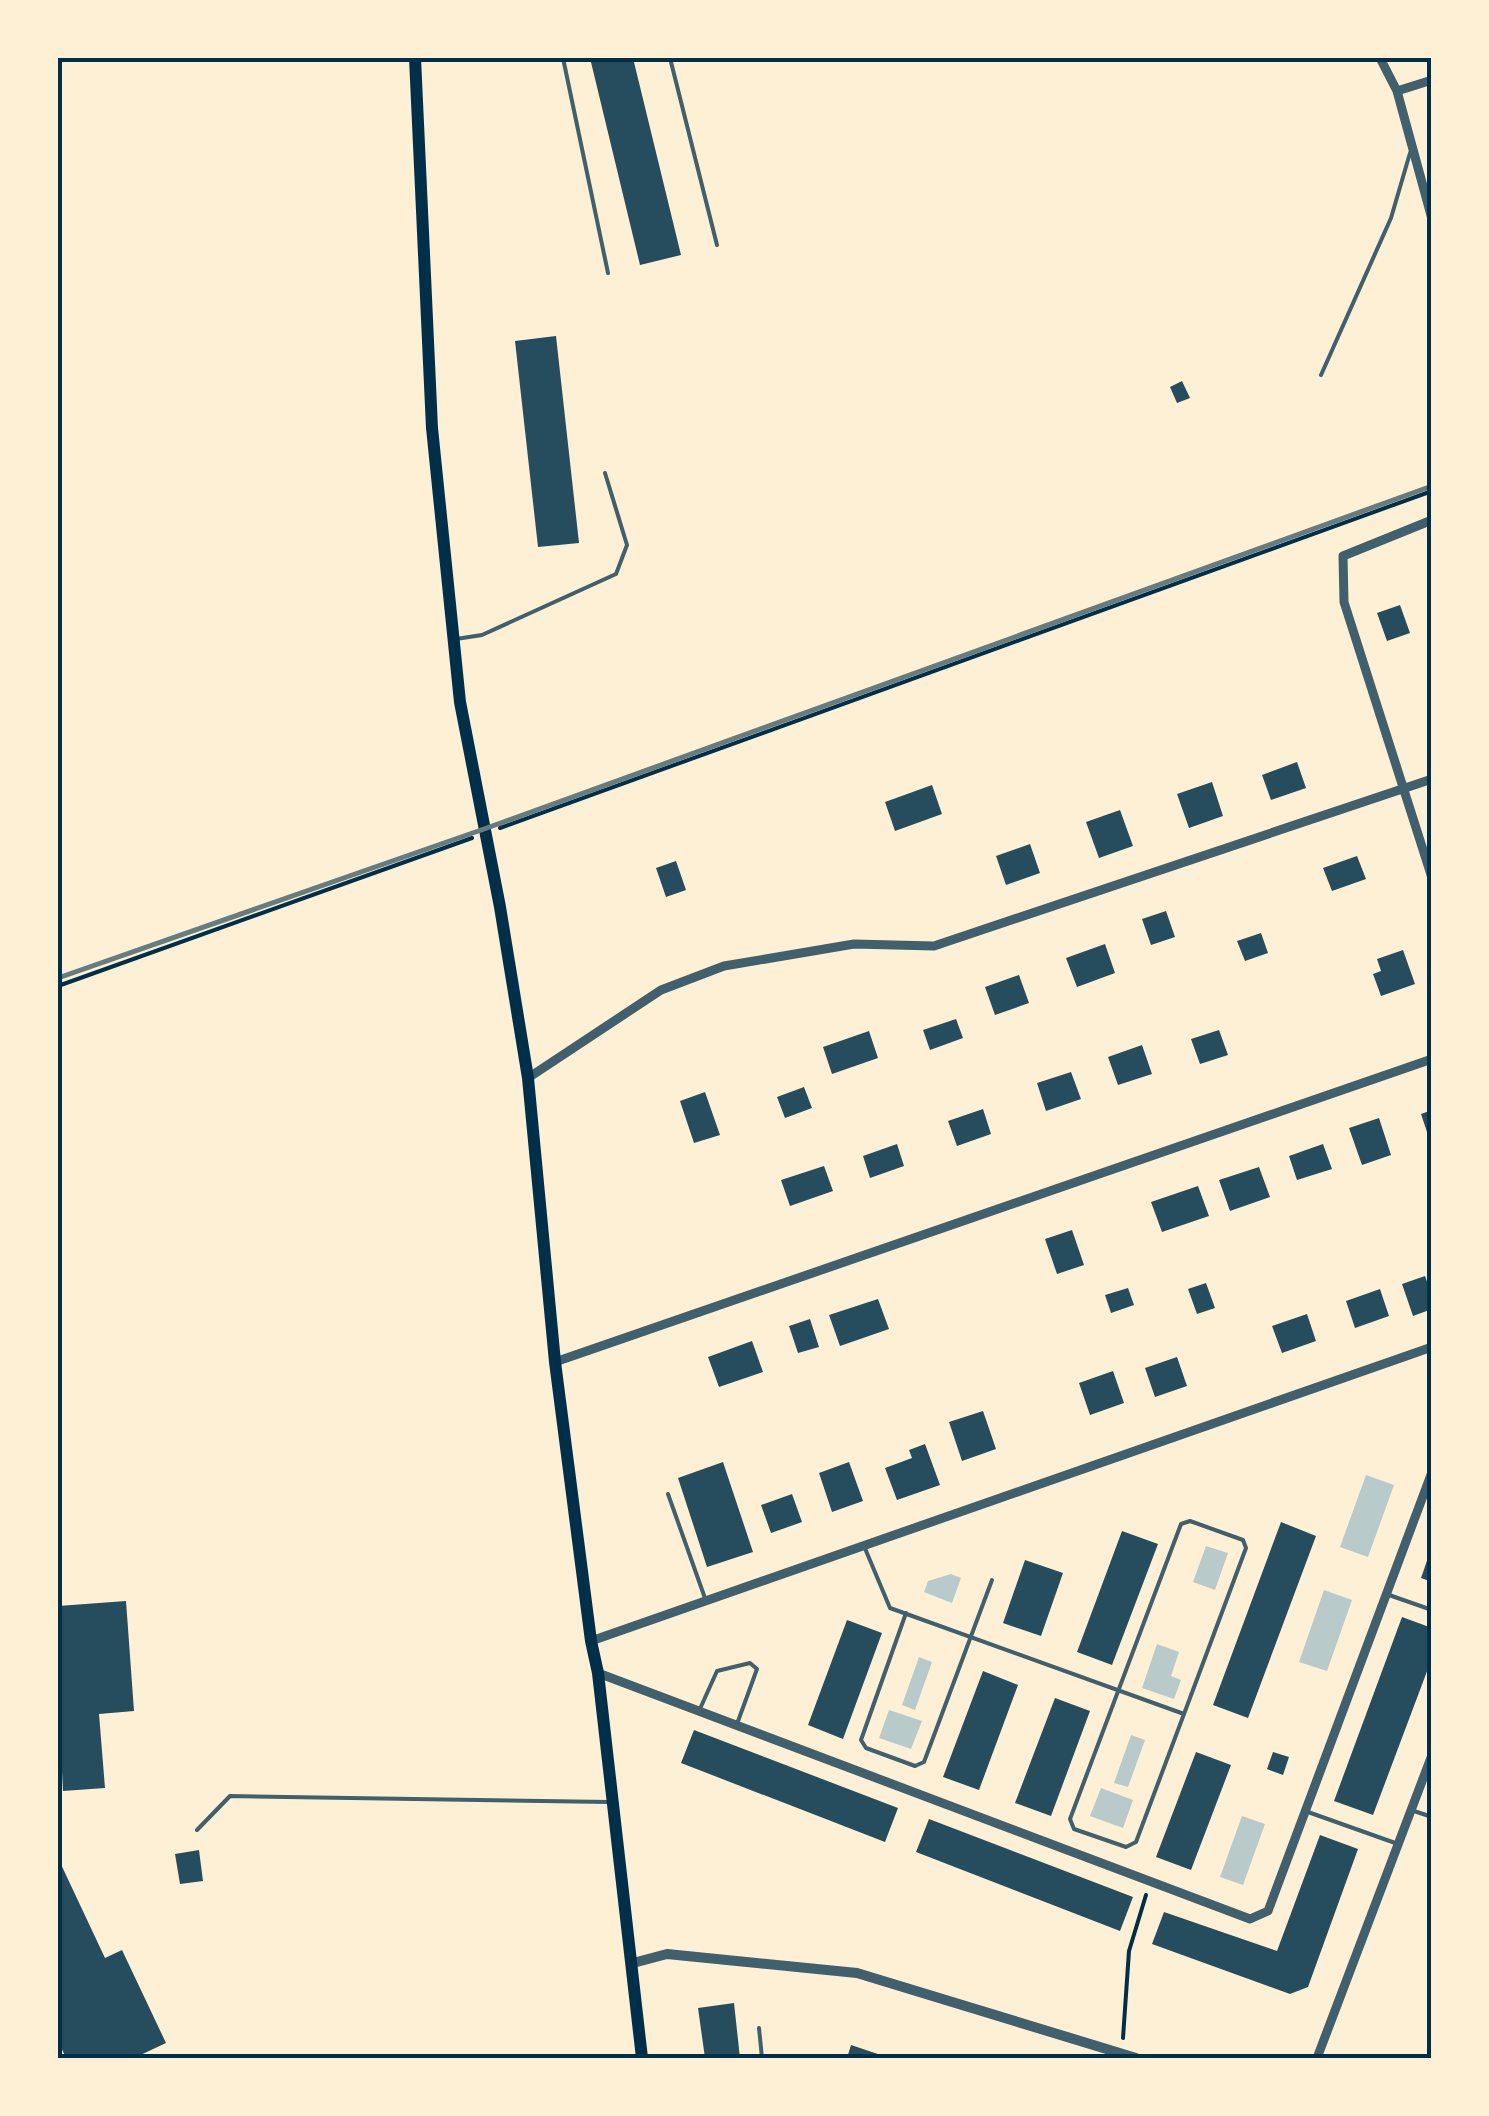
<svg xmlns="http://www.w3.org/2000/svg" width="1489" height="2116" viewBox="0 0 1489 2116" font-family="Arial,sans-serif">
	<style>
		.green { fill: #b9caca }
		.building { fill: #264d5e }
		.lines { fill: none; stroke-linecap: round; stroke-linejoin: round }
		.path { stroke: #003049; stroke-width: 4 }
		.service { stroke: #3f606c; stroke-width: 4 }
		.minor { stroke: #3f606c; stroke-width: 9 }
		.tertiary { stroke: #3f606c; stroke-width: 10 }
		.secondary { stroke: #003049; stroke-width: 12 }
		.rail { stroke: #657d81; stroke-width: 5 }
		.neatline { fill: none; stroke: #003049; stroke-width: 4 }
	</style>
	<rect width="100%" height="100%" fill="#fdf0d5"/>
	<path class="green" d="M1366,1475L1394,1485L1368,1557L1340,1547Z
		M1206,1546L1228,1553L1215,1590L1193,1582Z
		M951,1574L961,1578L952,1603L924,1592L928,1581Z
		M1324,1590L1352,1600L1327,1671L1299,1662Z
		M1157,1644L1179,1652L1171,1676L1181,1680L1174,1699L1142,1688Z
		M919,1657L932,1662L915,1710L902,1705Z
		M889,1710L922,1721L911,1749L879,1738Z
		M1131,1735L1145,1740L1128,1787L1114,1783Z
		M1101,1788L1133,1800L1123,1828L1090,1816Z
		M1242,1816L1265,1824L1243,1885L1220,1877Z"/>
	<path class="building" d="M590,58H633L681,255L640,265Z
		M556,336L579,543L538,547L515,341Z
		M1182,381L1190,398L1177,403L1170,387Z
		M1400,605L1410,633L1387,641L1377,613Z
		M1297,762L1306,788L1271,800L1262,775Z
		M1212,782L1223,816L1189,828L1177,794Z
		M932,785L942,814L895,831L885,802Z
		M1120,810L1133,846L1099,858L1086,822Z
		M1030,844L1040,873L1006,885L996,856Z
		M1357,856L1366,879L1332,891L1323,868Z
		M676,861L686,890L666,897L656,868Z
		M1166,911L1175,937L1151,945L1142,919Z
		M1261,933L1268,953L1245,961L1237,941Z
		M1105,944L1115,973L1077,987L1066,958Z
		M1403,950L1415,984L1381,996L1373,974L1381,971L1377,959Z
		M1019,975L1029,1003L995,1015L985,987Z
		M956,1019L963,1038L930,1050L923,1030Z
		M1219,1030L1228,1055L1200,1064L1191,1039Z
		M869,1031L878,1058L832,1074L823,1047Z
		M1142,1045L1152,1074L1118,1085L1108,1057Z
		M1071,1072L1081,1099L1046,1111L1037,1083Z
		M804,1087L812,1108L785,1118L777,1097Z
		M705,1092L720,1135L694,1143L680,1101Z
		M983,1109L991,1134L957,1146L948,1121Z
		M1432,1110V1143L1431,1144L1421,1114Z
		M1379,1118L1391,1155L1362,1165L1349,1128Z
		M897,1144L904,1166L870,1178L863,1156Z
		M1323,1144L1332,1169L1297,1180L1289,1156Z
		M824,1166L833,1191L790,1206L781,1180Z
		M1259,1167L1270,1197L1230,1211L1219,1180Z
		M1198,1186L1209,1216L1162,1232L1151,1202Z
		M1072,1230L1084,1265L1057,1274L1045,1239Z
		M1425,1276L1432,1295V1309L1413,1316L1402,1284Z
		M1206,1283L1215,1308L1197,1314L1188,1289Z
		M1128,1288L1134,1305L1111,1313L1105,1295Z
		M1380,1289L1389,1316L1355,1328L1346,1301Z
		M878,1299L889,1329L840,1346L829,1315Z
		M1307,1314L1316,1341L1282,1353L1272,1326Z
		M810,1319L819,1347L798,1353L789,1326Z
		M752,1341L763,1372L719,1387L708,1357Z
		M1177,1357L1187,1386L1155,1397L1145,1368Z
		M1113,1371L1124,1403L1090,1415L1079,1383Z
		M983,1411L996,1449L962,1461L949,1422Z
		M925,1444L940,1485L897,1500L885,1468L912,1458L909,1450Z
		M723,1462L753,1552L707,1567L678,1478Z
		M849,1462L863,1501L832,1512L819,1473Z
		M792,1494L802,1522L771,1533L761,1505Z
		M1281,1522L1316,1536L1248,1718L1213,1705Z
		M1122,1531L1158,1544L1112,1665L1077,1652Z
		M1431,1549H1432V1582L1421,1578Z
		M1025,1560L1063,1573L1041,1636L1003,1623Z
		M126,1601L134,1711L99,1714L105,1788L63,1791L61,1752H58V1606Z
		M1402,1617L1432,1628V1658L1373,1815L1334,1801Z
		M847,1620L882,1633L843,1739L808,1725Z
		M983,1671L1018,1685L979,1790L943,1777Z
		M1055,1698L1090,1711L1051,1816L1015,1803Z
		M694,1730L898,1808L885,1842L681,1763Z
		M1196,1752L1231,1765L1191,1870L1156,1857Z
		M1273,1752L1289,1757L1283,1775L1267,1769Z
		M929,1819L1133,1897L1120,1931L916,1852Z
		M1320,1835L1358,1849L1308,1987L1290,1994L1152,1944L1164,1912L1277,1951Z
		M199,1850L203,1881L180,1884L175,1854Z
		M58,1858L105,1958L122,1950L166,2043L134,2058H66L58,2041Z
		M734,2003L740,2058H705L698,2008Z
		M851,2045L890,2058H847Z"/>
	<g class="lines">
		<path class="path" d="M500,828L1432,491
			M58,986L472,838
			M1123,2038L1129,1951L1146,1895"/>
		<path class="service" d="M563,58L608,273
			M670,58L717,245
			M1321,375L1391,218L1410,153
			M456,639L482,635L616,574L627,545L605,473
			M668,1494L706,1601
			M864,1546L890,1608C988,1643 1086,1678 1184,1714L1136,1842L1126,1847L1074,1829L1070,1819L1181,1524L1190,1521L1243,1540L1246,1548L1184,1714
			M1389,1595L1432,1610
			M906,1613L861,1740L866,1748L915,1766L924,1762L992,1580
			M699,1711L717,1671L750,1663L757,1669L737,1724
			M1411,1810L1432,1817
			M1308,1812L1398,1844
			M197,1830L230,1796L609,1802
			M1432,1868V1873
			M759,2028L762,2058"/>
		<path class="minor" d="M1380,58L1397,91L1432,219
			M1397,91L1432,80
			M1432,520L1343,556L1344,602L1432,878
			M528,1078L661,990L724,966L854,944L934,946L1432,779
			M555,1362L1432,1059
			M591,1641L1432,1347
			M598,1673L1250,1919L1268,1911L1432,1472
			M1317,2058L1432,1755"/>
		<path class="tertiary" d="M633,1963L667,1954L857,1973L1136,2058"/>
		<path class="secondary" d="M415,58L432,428L460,702L500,907L528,1078L555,1362L591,1641L598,1673L642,2058"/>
		<path class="rail" d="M58,978L484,829L1432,486"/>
	</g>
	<rect width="1489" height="2116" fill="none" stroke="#fdf0d5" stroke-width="120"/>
	<rect x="60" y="60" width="1369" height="1996" class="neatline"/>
</svg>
